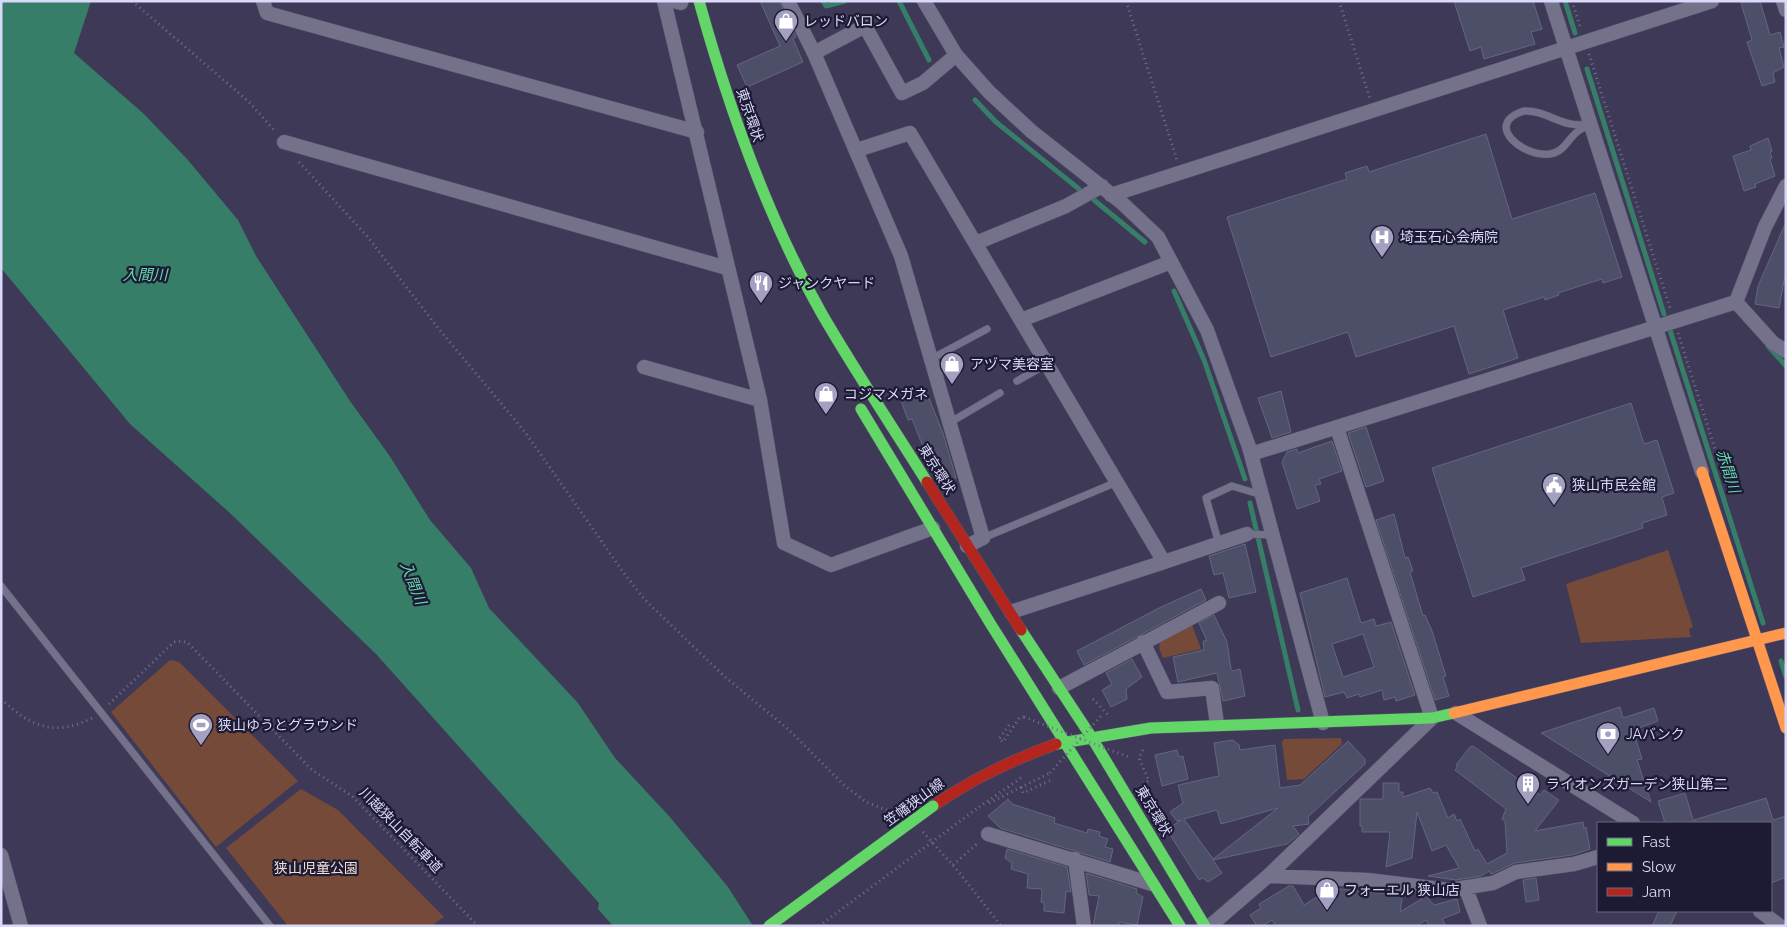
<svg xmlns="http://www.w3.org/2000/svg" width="1787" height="927" viewBox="0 0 1787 927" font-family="Raleway,'Noto Sans JP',sans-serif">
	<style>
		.green { fill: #754a39 }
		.water { fill: #377e68 }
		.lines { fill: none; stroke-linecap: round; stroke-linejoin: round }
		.stream { stroke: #377e68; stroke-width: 5 }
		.building { fill: #4d4e67; stroke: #64667f; fill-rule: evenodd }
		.lane-casing { stroke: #5a5671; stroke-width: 8 }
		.street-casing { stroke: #5a5671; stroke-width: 15 }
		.fast-casing { stroke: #5a5671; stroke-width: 12 }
		.slow-casing { stroke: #5a5671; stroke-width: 12 }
		.jam-casing { stroke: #5a5671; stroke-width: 12 }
		.path { stroke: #747089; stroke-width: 3; stroke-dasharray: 1 4; stroke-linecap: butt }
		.lane { stroke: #74718a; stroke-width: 7 }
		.street { stroke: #74718a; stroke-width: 14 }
		.fast { stroke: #63d668; stroke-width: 11 }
		.slow { stroke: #ff974d; stroke-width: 11 }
		.jam { stroke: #b3261e; stroke-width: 11 }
		.fast-bridge-casing { stroke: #5a5671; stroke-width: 12; stroke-linecap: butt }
		.path-bridge { stroke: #747089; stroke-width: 3; stroke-dasharray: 1 4; stroke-linecap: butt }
		.fast-bridge { stroke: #63d668; stroke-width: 11 }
		.labels { text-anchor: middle; stroke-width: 4.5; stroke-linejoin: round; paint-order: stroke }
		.poi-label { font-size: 14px; fill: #dad8fb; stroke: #1d1a33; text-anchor: start }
		.street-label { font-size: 14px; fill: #dad8fb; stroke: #1d1a33 }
		.park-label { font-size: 14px; fill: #f2dfd6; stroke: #1d1a33 }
		.water-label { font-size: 15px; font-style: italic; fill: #66d7ae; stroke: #1d1a33 }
	</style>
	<rect width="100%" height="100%" fill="#3d3957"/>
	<path class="green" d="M1668,550L1693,627L1689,629L1691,637L1581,643L1566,584Z
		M1192,625L1201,649L1163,658L1159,648L1160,642Z
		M170,660L179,662L298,781L216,847L111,712Z
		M1341,738L1342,744L1304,779L1287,780L1282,742L1284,739Z
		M301,789L338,810L444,917L431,926H288L226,848Z"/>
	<path class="water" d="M1,1H91L74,53L144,114L187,159L238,220L256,256L350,401L389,455L430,520L471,568L489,608L578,703L615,758L669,816L728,887L753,926H613L598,909L599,903L376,654L231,514L130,424L1,268Z"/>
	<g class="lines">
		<path class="stream" d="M823,1L826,6L845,1
			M899,1L929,60
			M1565,1L1575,33
			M1587,69L1664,314
			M975,100L996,122L1079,189
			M1094,200L1145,242
			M1174,291L1204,360L1245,479
			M1669,327L1763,623
			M1768,346L1786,366
			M1250,503L1298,710
			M1781,661L1786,677"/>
	</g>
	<path class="building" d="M760,1H779L796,37L793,39L803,62L747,87L737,65L780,46Z
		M1454,1H1533L1542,29L1531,32L1535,44L1484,59L1481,47L1470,51Z
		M1749,1H1760L1770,35L1780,32L1784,47L1779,48L1784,67L1773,73L1775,82L1762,86L1747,42L1752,40L1741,3Z
		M1486,134L1512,219L1595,193L1622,277L1603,283L1602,279L1558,293L1559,295L1545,300L1544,297L1503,310L1518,358L1469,374L1454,326L1356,357L1348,332L1271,357L1227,217L1347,179L1345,173L1367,166L1369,172Z
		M1768,138L1772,151L1770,152L1772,158L1770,159L1775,176L1755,184L1756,187L1744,191L1733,156L1751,150L1750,146Z
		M1786,222V270L1779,308L1755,304L1758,286Z
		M926,391L943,433L956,478L946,483L924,449L912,419L908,420L901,401Z
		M1281,391L1291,432L1272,438L1258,398Z
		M1631,403L1644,444L1657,440L1674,493L1662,497L1667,515L1642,523L1643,528L1521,568L1525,580L1473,597L1432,468Z
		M1366,427L1384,481L1366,487L1348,433Z
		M1332,441L1342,471L1319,479L1321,484L1315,485L1320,501L1297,509L1282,462L1287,452L1297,449L1298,453Z
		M1394,514L1405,558L1408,557L1413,571L1410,572L1423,616L1425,615L1432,631L1446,676L1443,677L1449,696L1435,700L1376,520Z
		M1245,544L1256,592L1229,598L1223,573L1214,575L1209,556Z
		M1347,578L1361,623L1374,619L1376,626L1391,622L1415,695L1396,701L1395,697L1384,700L1382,690L1360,697L1359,694L1347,698L1344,692L1325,697L1300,593ZM1363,634L1374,667L1343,677L1332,644Z
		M1201,589L1206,600L1084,665L1077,651L1159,608Z
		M1214,615L1227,642L1231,669L1233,671L1240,669L1245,696L1223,701L1217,673L1178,682L1173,657L1204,650L1203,641H1207L1199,623Z
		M1132,659L1142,677L1126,689L1127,699L1111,707L1102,690L1112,684L1106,673Z
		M1620,707L1623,718L1654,708L1658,721L1633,730L1642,759L1637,760L1651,802L1541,733Z
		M1233,740L1239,745L1240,750L1275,745L1280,788L1300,785L1348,741L1365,759V764L1308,817L1309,824L1293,826L1299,834L1287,844L1213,860L1222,873L1208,882L1203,878L1199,880L1167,830L1181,820L1177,821L1170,812L1183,803L1178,785L1219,776L1214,743ZM1278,808L1213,859L1184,819L1217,810L1221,824Z
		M1473,746L1540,795L1544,790L1559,800L1535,831L1583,822L1584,828L1586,827L1590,849L1572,855L1515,863L1491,874L1489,871L1481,876L1456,880L1428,876L1459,868L1446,845L1432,851L1417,812L1412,858L1386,867L1390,832H1362V826H1360V799H1383V783H1399V792H1403V797L1430,788L1433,793L1437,792L1448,818L1454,814L1457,821L1460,819L1475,851L1478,849L1487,864L1507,853L1505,821L1502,819L1506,809L1455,770L1458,766L1456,765L1470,747Z
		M1177,750L1179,757L1183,756L1188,779L1162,786L1155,755Z
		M1685,793L1694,823H1665L1658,801Z
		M1766,798L1773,820L1786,816V877L1771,883V823H1695L1694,820Z
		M1008,799L1012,804L1055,818L1054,823L1087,833L1088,829L1100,832L1099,836L1108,839L1105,847L1113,849L1110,862L1000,828L988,816Z
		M1007,849L1067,867L1071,892L1066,891L1064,913L1044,911V903L1041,902L1042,889L1027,888L1028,874L1011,869L1012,863L1005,858Z
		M1086,873L1137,889L1136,893L1143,897L1137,925L1119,922V926H1093L1099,896L1089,895Z
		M1536,878L1539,900L1526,902L1523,880Z
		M1289,886H1293L1304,905L1331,888L1387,894L1388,891L1403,893L1400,912L1426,896L1434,905L1457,899L1460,912L1442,919L1446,926H1429L1426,920L1417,926H1276L1272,920L1262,926H1257L1250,915L1261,908L1259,904Z
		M1659,911H1677L1670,926H1652Z"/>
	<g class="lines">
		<g class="lane-casing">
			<path id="lane" d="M1524,111C1549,110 1560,129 1590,124C1586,127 1580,129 1577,132C1567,140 1564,152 1550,154C1524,158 1482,124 1524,111Z
				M931,359L987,329
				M1017,381L1047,364
				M949,423L1000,393
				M1247,534L1272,535
				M983,538L1117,482
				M1219,544L1206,498L1232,486L1262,495
				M1,586L270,926"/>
		</g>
		<g class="street-casing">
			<path id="street" d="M263,1L267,13L697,132
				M664,1L760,400L784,543L831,565L933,528
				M673,1L681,3
				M788,1L814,53L901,256L983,538L967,546
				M924,1L956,55L989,92L1031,131L1121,202L1158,237L1207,330L1249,447L1323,723
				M1551,1L1702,472
				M1783,1L1786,10
				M814,53L865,26L902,93L923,83L956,55
				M284,142L727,268
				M857,150L910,133L1164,562L1011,612
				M1111,195L1712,1
				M976,243L1066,206L1102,186
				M1736,302L1773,343L1786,351
				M1021,320L1171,262
				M644,367L760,400
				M1251,454L1736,302L1765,227L1786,186
				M1164,562L1247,534
				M1143,642L1167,692L1212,688L1217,724
				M1059,688L1219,603
				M1456,713L1633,823
				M988,834L1152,884
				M1,855L21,926
				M1075,859L1084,926
				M1268,876L1368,880L1449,890L1493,883L1516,872L1574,864L1598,857
				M1466,889L1480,926
				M1760,911L1780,926
				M1210,926L1268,876L1432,718L1337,428"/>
		</g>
		<g class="fast-casing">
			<path id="fast" d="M699,1C729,109 767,217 822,314C855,371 892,426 927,482
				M861,409L990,623L1180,926
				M1021,630L1092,738L1205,926
				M1056,744L1151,728L1432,718L1454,713"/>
		</g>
		<g class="slow-casing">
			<path id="slow" d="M1702,472L1786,728
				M1454,713L1786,633"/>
		</g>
		<g class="jam-casing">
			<path id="jam" d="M927,482L1021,630
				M933,806C974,778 1010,761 1056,744"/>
		</g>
		<path class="path" d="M132,1L248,101L275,131
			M1126,1L1177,160
			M1339,1L1370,99
			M1572,1L1581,29
			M1589,54L1670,308
			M299,162L367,236L438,328L525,432L623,572L645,600L724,676L788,729L844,785L866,802L894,813
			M1678,333L1724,477
			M1,699C31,727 55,737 92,718
			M1093,699L1110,717
			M109,704L174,642L182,641L188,643L312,770L352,796L478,926
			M1009,725L999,739L1003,742L1020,717H1024
			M1143,750L1139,758L1149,781L1143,783
			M1021,787L1023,793L1051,780
			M989,803L1050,773
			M979,807L1024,776
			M923,832L958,871L1001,926
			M953,865L979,842"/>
		<use href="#lane" class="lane"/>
		<use href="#street" class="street"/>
		<use href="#fast" class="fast"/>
		<use href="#slow" class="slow"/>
		<use href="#jam" class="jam"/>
		<g class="fast-bridge-casing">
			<path id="fast-bridge" d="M769,926L933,806"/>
		</g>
		<path class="path-bridge" d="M1024,717L1131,758
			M1050,773L1101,716
			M819,926L979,807"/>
		<use href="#fast-bridge" class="fast-bridge"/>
	</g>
	<defs>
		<g id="shop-pin" transform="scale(1.25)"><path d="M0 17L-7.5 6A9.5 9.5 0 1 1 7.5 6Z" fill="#a3a0c2" stroke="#1d1a33"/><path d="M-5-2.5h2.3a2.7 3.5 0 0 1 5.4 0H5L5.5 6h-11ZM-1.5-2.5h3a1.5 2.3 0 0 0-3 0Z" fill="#fff"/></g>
		<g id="hospital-pin" transform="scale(1.25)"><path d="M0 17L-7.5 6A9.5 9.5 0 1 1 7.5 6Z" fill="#a3a0c2" stroke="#1d1a33"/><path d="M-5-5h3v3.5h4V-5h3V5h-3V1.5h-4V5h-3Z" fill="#fff"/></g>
		<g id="restaurant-pin" transform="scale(1.25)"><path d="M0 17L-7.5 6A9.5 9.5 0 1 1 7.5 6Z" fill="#a3a0c2" stroke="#1d1a33"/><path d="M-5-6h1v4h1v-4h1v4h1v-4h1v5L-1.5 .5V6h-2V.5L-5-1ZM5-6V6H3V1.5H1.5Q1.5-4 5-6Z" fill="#fff"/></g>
		<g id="civic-pin" transform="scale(1.25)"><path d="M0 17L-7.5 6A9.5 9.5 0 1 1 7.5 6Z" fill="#a3a0c2" stroke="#1d1a33"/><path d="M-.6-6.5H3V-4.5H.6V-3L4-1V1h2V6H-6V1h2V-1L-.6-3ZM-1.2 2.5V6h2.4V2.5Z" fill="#fff"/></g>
		<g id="stadium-pin" transform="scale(1.25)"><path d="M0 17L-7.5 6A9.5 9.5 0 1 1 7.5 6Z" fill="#a3a0c2" stroke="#1d1a33"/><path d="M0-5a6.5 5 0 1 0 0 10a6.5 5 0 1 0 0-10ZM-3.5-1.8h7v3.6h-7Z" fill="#fff"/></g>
		<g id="bank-pin" transform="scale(1.25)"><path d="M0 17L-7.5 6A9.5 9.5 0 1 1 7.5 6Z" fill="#a3a0c2" stroke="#1d1a33"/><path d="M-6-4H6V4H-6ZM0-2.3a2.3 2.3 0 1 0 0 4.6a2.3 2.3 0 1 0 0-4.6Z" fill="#fff"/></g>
		<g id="building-pin" transform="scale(1.25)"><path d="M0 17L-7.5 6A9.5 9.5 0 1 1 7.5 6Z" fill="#a3a0c2" stroke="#1d1a33"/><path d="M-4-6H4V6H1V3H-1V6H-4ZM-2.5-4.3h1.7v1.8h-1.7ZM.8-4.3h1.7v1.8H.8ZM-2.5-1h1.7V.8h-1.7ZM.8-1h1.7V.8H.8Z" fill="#fff"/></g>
	</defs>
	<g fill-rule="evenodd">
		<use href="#shop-pin" x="786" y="21"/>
		<use href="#hospital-pin" x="1382" y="237"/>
		<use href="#restaurant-pin" x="761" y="283"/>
		<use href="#shop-pin" x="952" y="364"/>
		<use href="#shop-pin" x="826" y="394"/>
		<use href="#civic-pin" x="1554" y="485"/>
		<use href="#stadium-pin" x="201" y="725"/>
		<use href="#bank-pin" x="1608" y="734"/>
		<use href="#building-pin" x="1528" y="784"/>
		<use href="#shop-pin" x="1327" y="890"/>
	</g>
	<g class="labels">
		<g class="poi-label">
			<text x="804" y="26">レッドバロン</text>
			<text x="1400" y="242">埼玉石心会病院</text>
			<text x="778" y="288">ジャンクヤード</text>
			<text x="970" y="369">アヅマ美容室</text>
			<text x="844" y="399">コジマメガネ</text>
			<text x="1572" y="490">狭山市民会館</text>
			<text x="218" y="730">狭山ゆうとグラウンド</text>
			<text x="1626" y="739">JAバンク</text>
			<text x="1546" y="789">ライオンズガーデン狭山第二</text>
			<text x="1344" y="895">フォーエル 狭山店</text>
		</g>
		<g class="street-label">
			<text transform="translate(750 115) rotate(71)" y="5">東京環状</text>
			<text transform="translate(937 469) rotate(58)" y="5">東京環状</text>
			<text transform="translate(914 802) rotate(-36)" y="5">笠幡狭山線</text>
			<text transform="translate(1154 811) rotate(59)" y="5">東京環状</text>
			<text transform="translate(401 830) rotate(46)" y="5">川越狭山自転車道</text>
		</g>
		<g class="park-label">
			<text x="316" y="873">狭山児童公園</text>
		</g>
		<g class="water-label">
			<text x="145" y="280">入間川</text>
			<text transform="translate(1728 471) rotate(72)" y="5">赤間川</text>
			<text transform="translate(413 583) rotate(68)" y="5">入間川</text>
		</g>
	</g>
	<rect width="1787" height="927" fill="none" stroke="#dad8fb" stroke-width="5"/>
	<rect x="1597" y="822" width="175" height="90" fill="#1d1a33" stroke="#696683"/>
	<rect x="1607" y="838" width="25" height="8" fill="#63d668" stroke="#696683"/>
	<text x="1642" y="847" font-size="15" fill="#dad8fb">Fast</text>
	<rect x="1607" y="863" width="25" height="8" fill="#ff974d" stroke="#696683"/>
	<text x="1642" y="872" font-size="15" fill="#dad8fb">Slow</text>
	<rect x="1607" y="888" width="25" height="8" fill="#b3261e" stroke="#696683"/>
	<text x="1642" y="897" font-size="15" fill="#dad8fb">Jam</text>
</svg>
